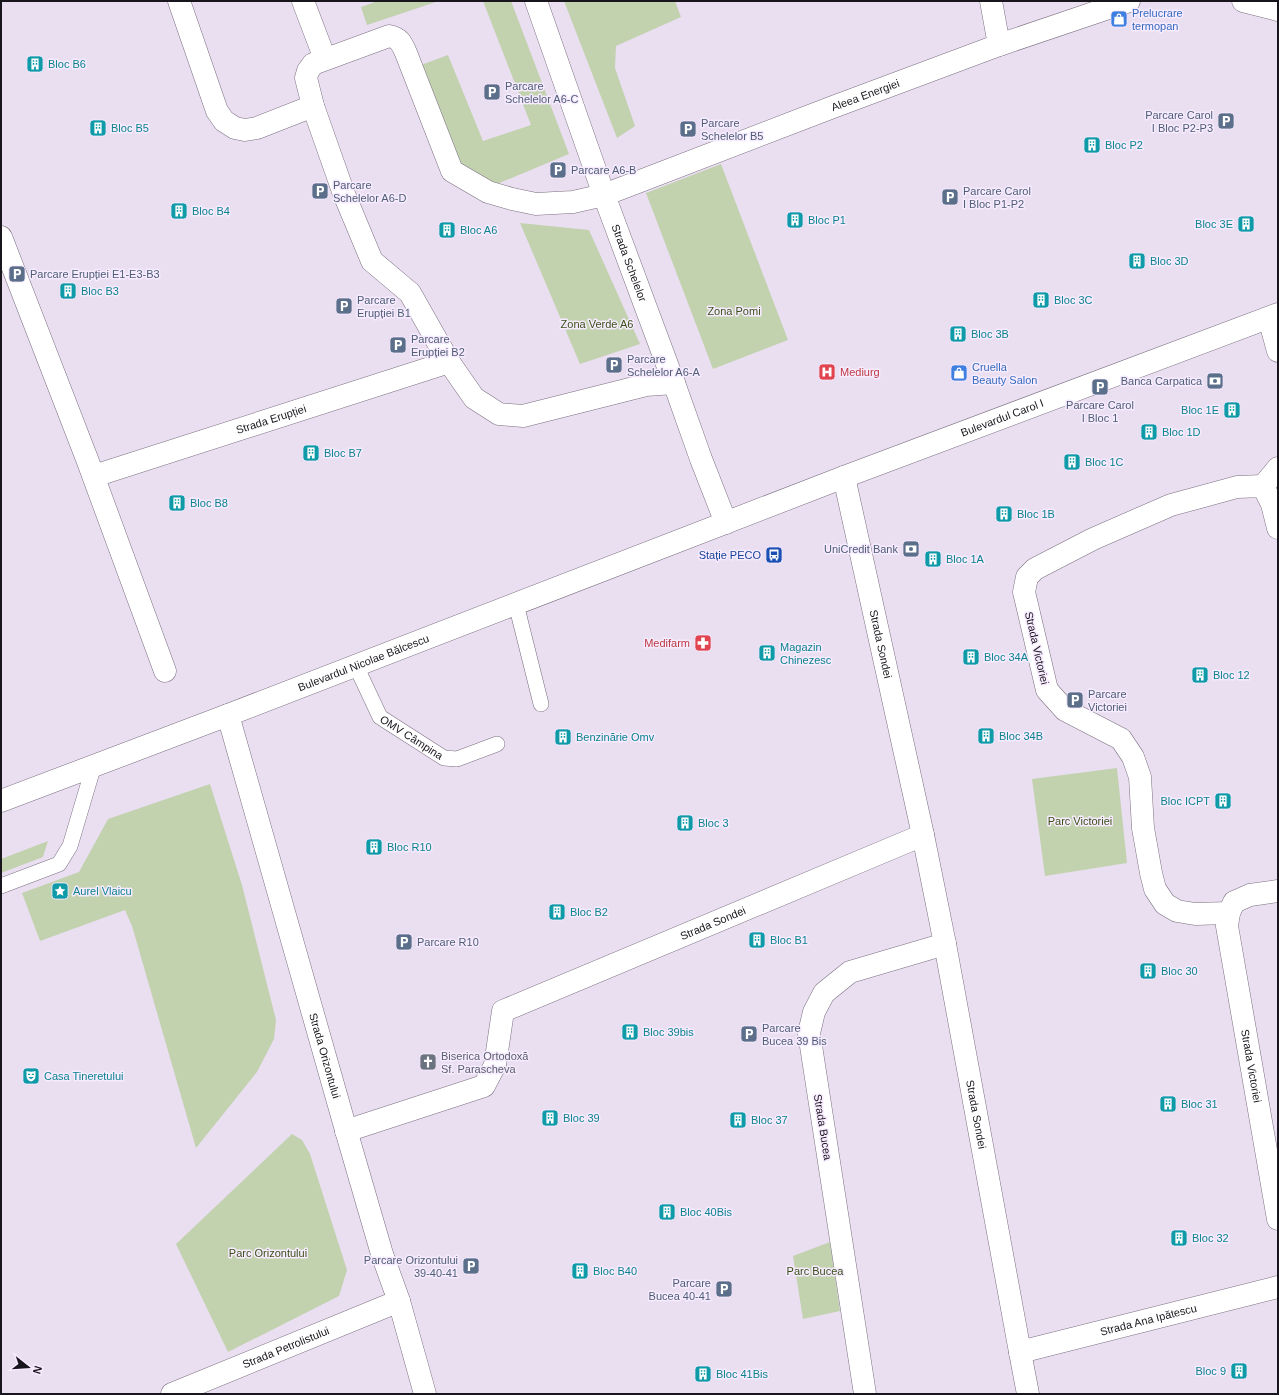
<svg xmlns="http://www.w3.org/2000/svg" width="1279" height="1395" viewBox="0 0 1279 1395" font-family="Arial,sans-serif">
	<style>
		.green { fill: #c2d2af }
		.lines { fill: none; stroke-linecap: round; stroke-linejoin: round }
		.lane-casing { stroke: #7b7081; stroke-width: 16 }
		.street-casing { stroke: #7b7081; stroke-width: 23 }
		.secondary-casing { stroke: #7b7081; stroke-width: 23 }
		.primary-casing { stroke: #7b7081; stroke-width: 23 }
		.lane { stroke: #fff; stroke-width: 15 }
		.street { stroke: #fff; stroke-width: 22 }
		.secondary { stroke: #fff; stroke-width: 22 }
		.primary { stroke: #fff; stroke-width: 22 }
		.labels { text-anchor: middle; stroke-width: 3; stroke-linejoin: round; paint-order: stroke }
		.shop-label { font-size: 11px; fill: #366cbe; stroke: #f7ebff; text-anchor: start }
		.culture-label { font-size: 11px; fill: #0d838f; stroke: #f7ebff; text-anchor: start }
		.service-label { font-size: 11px; fill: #4e5e75; stroke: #f7ebff; text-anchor: start }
		.street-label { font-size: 11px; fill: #19151c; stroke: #f7ebff }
		.park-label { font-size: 11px; fill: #3a5018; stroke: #f7ebff }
		.health-label { font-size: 11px; fill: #be3a42; stroke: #f7ebff; text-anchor: start }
		.transit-label { font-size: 11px; fill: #164399; stroke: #f7ebff; text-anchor: end }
		.worship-label { font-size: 11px; fill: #5b616d; stroke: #f7ebff; text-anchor: start }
	</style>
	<rect width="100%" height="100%" fill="#eadef1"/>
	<path class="green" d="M378,1H439L367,25L361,7Z
		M483,1H511L569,154L497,184L464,173L421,65L448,55L483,141L531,125Z
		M564,1H675L681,17L616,46L615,68L635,126L617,138Z
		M721,164L788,340L713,369L646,193Z
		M520,223L589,230L640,344L580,364Z
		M1117,768L1127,863L1045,876L1032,779Z
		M210,784L242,885L276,1020L274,1039L257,1072L196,1148L132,926L125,910L40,941L22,893L79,872L108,819Z
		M48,841L43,857L1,873V859Z
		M292,1134L302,1140L310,1154L347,1270L339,1296L228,1352L176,1244Z
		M830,1242L840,1311L803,1319L793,1256Z"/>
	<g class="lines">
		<g class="lane-casing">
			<g id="lane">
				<path d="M516,604L541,704"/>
				<path id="s1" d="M356,666L380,717L444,758L457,759L497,744"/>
				<path d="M1,886L59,864L70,846L94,765"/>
			</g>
		</g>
		<g class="street-casing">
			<g id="street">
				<path d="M179,1L217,111L224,121L235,128L245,130L257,128L313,106"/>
				<path d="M303,1L325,59"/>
				<path d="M991,1L999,45"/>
				<path d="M1243,1L1278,10"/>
				<path d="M1,237L87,459L165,671"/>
				<path d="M1269,318L1278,351"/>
				<path id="s2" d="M674,383L646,385L523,416L499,414L474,398L449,362L410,293L372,261L344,194L313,106L306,78L308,71L313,64L389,36C400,38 402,44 406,53L452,171L488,192L512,199L536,204L573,202L604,195L833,107L999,45L1129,1"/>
				<path id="s3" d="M94,476L449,362"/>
				<path d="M1263,486L1278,468"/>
				<path id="s4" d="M1278,891L1250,895L1234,902L1229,913L1227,926L1278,1219"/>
				<path d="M1229,913L1195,914L1177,911L1165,904L1155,889L1151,873L1143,828L1140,777L1133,757L1121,739L1065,710L1047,690L1024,592L1027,577L1035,569L1093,539L1171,505L1237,487L1263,486L1272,504L1278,528"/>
				<path id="s5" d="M346,1131L484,1086L495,1065L503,1011L923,835"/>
				<path d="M1020,1352L1028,1394"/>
				<path d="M865,1394L809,1033L814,1012L824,993L850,972L945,944"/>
			</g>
		</g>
		<g class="secondary-casing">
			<g id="secondary">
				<path id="s6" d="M536,1L604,195L674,383L701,459L726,523"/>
				<path id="s7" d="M844,477L923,835L945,944L1020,1352L1278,1287"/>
				<path id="s8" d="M228,715L350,1144L382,1254L399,1301L425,1394"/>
				<path id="s9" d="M172,1394L399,1301"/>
			</g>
		</g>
		<g class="primary-casing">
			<g id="primary">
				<path id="s10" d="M1,801L228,715L844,477L1278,314"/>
			</g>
		</g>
		<use href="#lane" class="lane"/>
		<use href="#street" class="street"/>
		<use href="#secondary" class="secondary"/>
		<use href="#primary" class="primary"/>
	</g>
	<defs>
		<g id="shop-square" transform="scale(0.9)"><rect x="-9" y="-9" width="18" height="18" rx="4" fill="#3f7fe0" stroke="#f7ebff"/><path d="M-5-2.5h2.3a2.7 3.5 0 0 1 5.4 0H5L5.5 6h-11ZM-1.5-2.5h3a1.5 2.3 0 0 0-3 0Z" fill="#fff"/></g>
		<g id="building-square" transform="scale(0.9)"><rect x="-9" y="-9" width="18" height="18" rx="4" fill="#0f9aa8" stroke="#f7ebff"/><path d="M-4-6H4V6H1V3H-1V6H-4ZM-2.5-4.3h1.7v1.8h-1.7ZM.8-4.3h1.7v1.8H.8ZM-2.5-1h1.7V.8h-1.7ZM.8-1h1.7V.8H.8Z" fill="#fff"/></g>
		<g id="parking-square" transform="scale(0.9)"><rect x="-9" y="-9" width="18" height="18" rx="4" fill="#5c6f8a" stroke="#f7ebff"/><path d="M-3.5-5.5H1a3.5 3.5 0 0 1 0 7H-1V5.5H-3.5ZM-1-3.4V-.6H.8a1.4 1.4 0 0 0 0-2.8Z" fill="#fff"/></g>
		<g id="hospital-square" transform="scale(0.9)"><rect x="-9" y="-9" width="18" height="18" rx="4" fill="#e0444e" stroke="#f7ebff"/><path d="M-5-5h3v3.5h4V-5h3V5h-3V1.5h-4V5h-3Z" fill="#fff"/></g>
		<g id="bank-square" transform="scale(0.9)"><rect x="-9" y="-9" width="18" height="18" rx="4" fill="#5c6f8a" stroke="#f7ebff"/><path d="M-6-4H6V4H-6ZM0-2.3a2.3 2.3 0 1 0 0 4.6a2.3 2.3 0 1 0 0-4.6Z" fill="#fff"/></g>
		<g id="bus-square" transform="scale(0.9)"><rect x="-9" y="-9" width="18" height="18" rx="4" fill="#1a4fb4" stroke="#f7ebff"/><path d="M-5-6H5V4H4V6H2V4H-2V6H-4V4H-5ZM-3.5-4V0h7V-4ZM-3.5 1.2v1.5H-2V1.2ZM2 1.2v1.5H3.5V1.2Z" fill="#fff"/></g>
		<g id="pharmacy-square" transform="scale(0.9)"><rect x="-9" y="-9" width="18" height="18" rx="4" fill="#e0444e" stroke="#f7ebff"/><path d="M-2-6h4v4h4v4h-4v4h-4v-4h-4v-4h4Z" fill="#fff"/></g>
		<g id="sight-square" transform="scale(0.9)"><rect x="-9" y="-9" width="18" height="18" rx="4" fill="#0f9aa8" stroke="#f7ebff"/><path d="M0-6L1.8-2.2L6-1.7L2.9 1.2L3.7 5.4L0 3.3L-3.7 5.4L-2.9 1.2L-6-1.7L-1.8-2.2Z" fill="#fff"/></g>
		<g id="church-square" transform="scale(0.9)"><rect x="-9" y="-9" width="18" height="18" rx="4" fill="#6b7280" stroke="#f7ebff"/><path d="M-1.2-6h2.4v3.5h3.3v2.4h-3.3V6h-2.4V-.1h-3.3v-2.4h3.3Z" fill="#fff"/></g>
		<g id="theatre-square" transform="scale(0.9)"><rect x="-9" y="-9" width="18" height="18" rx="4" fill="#0f9aa8" stroke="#f7ebff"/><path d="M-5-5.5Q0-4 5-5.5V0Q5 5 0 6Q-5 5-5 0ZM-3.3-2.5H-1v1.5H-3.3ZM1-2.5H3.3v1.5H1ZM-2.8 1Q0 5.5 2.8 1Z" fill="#fff"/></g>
	</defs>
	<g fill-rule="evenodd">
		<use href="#shop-square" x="1119" y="19"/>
		<use href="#building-square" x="35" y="64"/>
		<use href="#parking-square" x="492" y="92"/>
		<use href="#parking-square" x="1226" y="121"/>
		<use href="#building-square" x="98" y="128"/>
		<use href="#parking-square" x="688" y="129"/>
		<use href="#building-square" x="1092" y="145"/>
		<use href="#parking-square" x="558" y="170"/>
		<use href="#parking-square" x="320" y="191"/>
		<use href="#parking-square" x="950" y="197"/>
		<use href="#building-square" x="179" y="211"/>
		<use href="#building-square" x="795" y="220"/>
		<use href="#building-square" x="1246" y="224"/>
		<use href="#building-square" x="447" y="230"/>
		<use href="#building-square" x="1137" y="261"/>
		<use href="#parking-square" x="17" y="274"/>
		<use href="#building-square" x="68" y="291"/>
		<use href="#building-square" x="1041" y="300"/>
		<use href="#parking-square" x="344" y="306"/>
		<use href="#building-square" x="958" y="334"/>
		<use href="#parking-square" x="398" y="345"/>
		<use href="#parking-square" x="614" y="365"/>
		<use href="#hospital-square" x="827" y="372"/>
		<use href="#shop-square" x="959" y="373"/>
		<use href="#bank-square" x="1215" y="381"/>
		<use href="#parking-square" x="1100" y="387"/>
		<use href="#building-square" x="1232" y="410"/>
		<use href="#building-square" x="1149" y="432"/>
		<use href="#building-square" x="311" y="453"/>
		<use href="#building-square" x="1072" y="462"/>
		<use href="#building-square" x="177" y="503"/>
		<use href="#building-square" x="1004" y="514"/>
		<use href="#bank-square" x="911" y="549"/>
		<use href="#bus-square" x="774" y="555"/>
		<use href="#building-square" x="933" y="559"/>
		<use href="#pharmacy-square" x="703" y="643"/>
		<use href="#building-square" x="767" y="653"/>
		<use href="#building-square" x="971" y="657"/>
		<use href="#building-square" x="1200" y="675"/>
		<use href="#parking-square" x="1075" y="700"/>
		<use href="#building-square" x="986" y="736"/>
		<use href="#building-square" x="563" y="737"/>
		<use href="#building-square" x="1223" y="801"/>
		<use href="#building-square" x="685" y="823"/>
		<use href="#building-square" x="374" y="847"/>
		<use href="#sight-square" x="60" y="891"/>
		<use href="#building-square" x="557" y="912"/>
		<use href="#building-square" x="757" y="940"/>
		<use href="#parking-square" x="404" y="942"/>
		<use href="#building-square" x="1148" y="971"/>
		<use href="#building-square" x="630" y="1032"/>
		<use href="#parking-square" x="749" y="1034"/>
		<use href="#church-square" x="428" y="1062"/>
		<use href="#theatre-square" x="31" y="1076"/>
		<use href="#building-square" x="1168" y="1104"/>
		<use href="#building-square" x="550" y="1118"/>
		<use href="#building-square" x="738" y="1120"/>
		<use href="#building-square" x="667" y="1212"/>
		<use href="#building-square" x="1179" y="1238"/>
		<use href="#parking-square" x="471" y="1266"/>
		<use href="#building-square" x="580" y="1271"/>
		<use href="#parking-square" x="724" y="1289"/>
		<use href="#building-square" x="1239" y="1371"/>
		<use href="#building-square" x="703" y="1374"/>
	</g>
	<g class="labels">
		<g class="shop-label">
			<text x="1132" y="17">Prelucrare<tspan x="1132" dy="13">termopan</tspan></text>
			<text x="972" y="371">Cruella<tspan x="972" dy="13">Beauty Salon</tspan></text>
		</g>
		<g class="culture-label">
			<text x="48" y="68">Bloc B6</text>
			<text x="111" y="132">Bloc B5</text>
			<text x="1105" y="149">Bloc P2</text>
			<text x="192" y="215">Bloc B4</text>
			<text x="808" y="224">Bloc P1</text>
			<text x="1233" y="228" text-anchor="end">Bloc 3E</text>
			<text x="460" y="234">Bloc A6</text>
			<text x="1150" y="265">Bloc 3D</text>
			<text x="81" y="295">Bloc B3</text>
			<text x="1054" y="304">Bloc 3C</text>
			<text x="971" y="338">Bloc 3B</text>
			<text x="1219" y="414" text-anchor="end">Bloc 1E</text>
			<text x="1162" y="436">Bloc 1D</text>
			<text x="324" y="457">Bloc B7</text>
			<text x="1085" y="466">Bloc 1C</text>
			<text x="190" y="507">Bloc B8</text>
			<text x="1017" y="518">Bloc 1B</text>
			<text x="946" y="563">Bloc 1A</text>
			<text x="780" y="651">Magazin<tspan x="780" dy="13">Chinezesc</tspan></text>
			<text x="984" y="661">Bloc 34A</text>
			<text x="1213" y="679">Bloc 12</text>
			<text x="999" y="740">Bloc 34B</text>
			<text x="576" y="741">Benzinărie Omv</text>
			<text x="1210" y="805" text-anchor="end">Bloc ICPT</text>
			<text x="698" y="827">Bloc 3</text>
			<text x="387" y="851">Bloc R10</text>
			<text x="73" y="895">Aurel Vlaicu</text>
			<text x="570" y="916">Bloc B2</text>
			<text x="770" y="944">Bloc B1</text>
			<text x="1161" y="975">Bloc 30</text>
			<text x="643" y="1036">Bloc 39bis</text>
			<text x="44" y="1080">Casa Tineretului</text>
			<text x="1181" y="1108">Bloc 31</text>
			<text x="563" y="1122">Bloc 39</text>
			<text x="751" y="1124">Bloc 37</text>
			<text x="680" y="1216">Bloc 40Bis</text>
			<text x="1192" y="1242">Bloc 32</text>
			<text x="593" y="1275">Bloc B40</text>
			<text x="1226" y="1375" text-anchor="end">Bloc 9</text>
			<text x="716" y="1378">Bloc 41Bis</text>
		</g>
		<g class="service-label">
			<text x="505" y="90">Parcare<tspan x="505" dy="13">Schelelor A6-C</tspan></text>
			<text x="1213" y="119" text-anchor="end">Parcare Carol<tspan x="1213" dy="13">I Bloc P2-P3</tspan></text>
			<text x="701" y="127">Parcare<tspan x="701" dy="13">Schelelor B5</tspan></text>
			<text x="571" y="174">Parcare A6-B</text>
			<text x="333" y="189">Parcare<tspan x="333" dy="13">Schelelor A6-D</tspan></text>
			<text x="963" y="195">Parcare Carol<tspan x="963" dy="13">I Bloc P1-P2</tspan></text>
			<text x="30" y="278">Parcare Erupției E1-E3-B3</text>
			<text x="357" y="304">Parcare<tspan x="357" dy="13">Erupției B1</tspan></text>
			<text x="411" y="343">Parcare<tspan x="411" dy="13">Erupției B2</tspan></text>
			<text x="627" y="363">Parcare<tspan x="627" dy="13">Schelelor A6-A</tspan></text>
			<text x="1202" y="385" text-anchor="end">Banca Carpatica</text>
			<text x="1100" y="409" text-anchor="middle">Parcare Carol<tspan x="1100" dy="13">I Bloc 1</tspan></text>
			<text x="898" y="553" text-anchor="end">UniCredit Bank</text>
			<text x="1088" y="698">Parcare<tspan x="1088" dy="13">Victoriei</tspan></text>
			<text x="417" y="946">Parcare R10</text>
			<text x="762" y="1032">Parcare<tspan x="762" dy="13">Bucea 39 Bis</tspan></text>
			<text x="458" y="1264" text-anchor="end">Parcare Orizontului<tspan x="458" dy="13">39-40-41</tspan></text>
			<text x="711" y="1287" text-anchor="end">Parcare<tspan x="711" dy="13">Bucea 40-41</tspan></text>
		</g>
		<g class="street-label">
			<text dy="4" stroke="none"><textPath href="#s2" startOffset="1265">Aleea Energiei</textPath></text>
			<text dy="4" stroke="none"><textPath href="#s6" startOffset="278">Strada Schelelor</textPath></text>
			<text dy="4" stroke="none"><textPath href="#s10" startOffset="1072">Bulevardul Carol I</textPath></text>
			<text dy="4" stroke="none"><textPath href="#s3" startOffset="186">Strada Erupției</textPath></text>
			<text dy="4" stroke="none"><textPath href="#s7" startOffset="171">Strada Sondei</textPath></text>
			<text transform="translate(1037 648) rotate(77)" y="4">Strada Victoriei</text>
			<text dy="4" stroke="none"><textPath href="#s10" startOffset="388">Bulevardul Nicolae Bălcescu</textPath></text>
			<text dy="4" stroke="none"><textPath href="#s1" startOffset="94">OMV Câmpina</textPath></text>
			<text dy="4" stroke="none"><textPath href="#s5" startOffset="451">Strada Sondei</textPath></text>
			<text dy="4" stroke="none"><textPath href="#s8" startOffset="354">Strada Orizontului</textPath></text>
			<text dy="4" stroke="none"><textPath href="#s4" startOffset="213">Strada Victoriei</textPath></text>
			<text dy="4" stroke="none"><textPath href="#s7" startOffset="651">Strada Sondei</textPath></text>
			<text transform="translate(823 1127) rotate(81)" y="4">Strada Bucea</text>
			<text dy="4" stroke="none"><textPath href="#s7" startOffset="1025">Strada Ana Ipătescu</textPath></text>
			<text dy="4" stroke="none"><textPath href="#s9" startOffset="123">Strada Petrolistului</textPath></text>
		</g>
		<g class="park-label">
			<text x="734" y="315">Zona Pomi</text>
			<text x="597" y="328">Zona Verde A6</text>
			<text x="1080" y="825">Parc Victoriei</text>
			<text x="268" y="1257">Parc Orizontului</text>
			<text x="815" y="1275">Parc Bucea</text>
		</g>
		<g class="health-label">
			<text x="840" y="376">Mediurg</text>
			<text x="690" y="647" text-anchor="end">Medifarm</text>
		</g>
		<g class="transit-label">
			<text x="761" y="559">Stație PECO</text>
		</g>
		<g class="worship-label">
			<text x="441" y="1060">Biserica Ortodoxă<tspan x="441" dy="13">Sf. Parascheva</tspan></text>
		</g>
	</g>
	<rect width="1279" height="1395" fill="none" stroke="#19151c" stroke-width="4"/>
	<g transform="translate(28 1367) rotate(107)" stroke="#f7ebff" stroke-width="3" paint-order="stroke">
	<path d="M0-3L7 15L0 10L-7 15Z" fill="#19151c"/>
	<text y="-6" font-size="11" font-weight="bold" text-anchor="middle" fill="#19151c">N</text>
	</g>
</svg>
